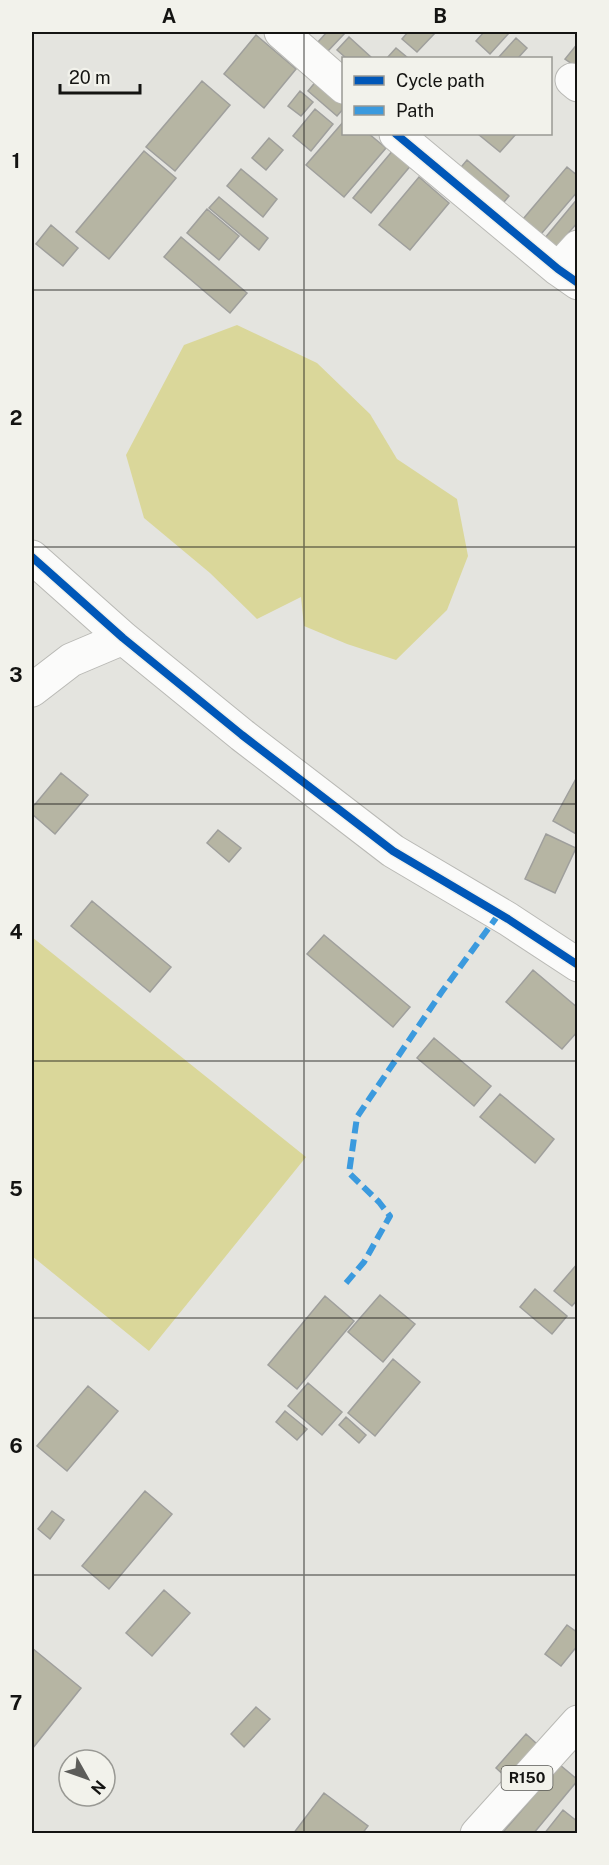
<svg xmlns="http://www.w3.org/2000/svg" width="609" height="1865" viewBox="0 0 609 1865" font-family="'Public Sans',sans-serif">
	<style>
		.water { fill: #dad79a }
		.building { fill: #b6b5a3; stroke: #9f9f9c; stroke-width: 1.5 }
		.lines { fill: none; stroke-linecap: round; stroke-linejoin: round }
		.minor-casing { stroke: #b9b9b5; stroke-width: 35 }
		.major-casing { stroke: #b9b9b5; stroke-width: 35 }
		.minor { stroke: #fbfbfa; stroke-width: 33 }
		.major { stroke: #fbfbfa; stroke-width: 33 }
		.quiet { stroke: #3b9ade; stroke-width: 6; stroke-dasharray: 12 6; stroke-linecap: butt }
		.cycleway-casing { stroke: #f2f2eb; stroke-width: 11 }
		.cycleway { stroke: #0057b8; stroke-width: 8 }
		.grid { fill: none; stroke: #141412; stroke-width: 1.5; stroke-opacity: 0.55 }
		.labels { text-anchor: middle; stroke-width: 6; stroke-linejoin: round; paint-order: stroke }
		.shield { fill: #f2f2eb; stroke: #575753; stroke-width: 1.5 }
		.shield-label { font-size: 15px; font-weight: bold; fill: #141412 }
		.neatline { fill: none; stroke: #141412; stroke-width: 2 }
		.grid-label { font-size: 20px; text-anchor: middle; font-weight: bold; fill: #141412 }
	</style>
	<rect width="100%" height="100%" fill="#e4e4df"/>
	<path class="water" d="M237,325L317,363L370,414L397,459L457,499L468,556L447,610L396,660L347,644L304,626L301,597L257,619L210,573L144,518L126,455L184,345Z
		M32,937L306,1157L149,1351L32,1256Z"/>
	<path class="building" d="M327,32H346L328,51L318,42Z
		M408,32H436L417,52L402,39Z
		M484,32H510L490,54L476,41Z
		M256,35L296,69L264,108L224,74Z
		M349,37L372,58H346L337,50Z
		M516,38L527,48L518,58H498Z
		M578,43V68L565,59Z
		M396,48L408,58H387Z
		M318,79L344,100V108L337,116L308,91Z
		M202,81L230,105L175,171L146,147Z
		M300,91L313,102L301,116L288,106Z
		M315,109L333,124L311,151L293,136Z
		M344,121V134H369L386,148L344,197L306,165Z
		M478,134H516L500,152Z
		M269,138L283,150L266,170L252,158Z
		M394,149L412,164L371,213L353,198Z
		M144,151L176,178L109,259L76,232Z
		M467,160L509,196L499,208L457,172Z
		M567,167L578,176V191L536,240L518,225Z
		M241,169L277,199L263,217L227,186Z
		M419,177L449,203L410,250L379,225Z
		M219,197L268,238L259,250L209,208Z
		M578,198V222L551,253L540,244Z
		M207,209L239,236L219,260L187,233Z
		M51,225L78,248L63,266L36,244Z
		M181,237L247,293L230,313L164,257Z
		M61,773L88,795L55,834L32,814V808Z
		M578,775V835L553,821Z
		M218,830L241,848L229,862L207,843Z
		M546,834L576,848L555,893L525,879Z
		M92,901L171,967L150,992L71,926Z
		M324,935L410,1007L393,1027L307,954Z
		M533,970L578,1008V1031L562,1049L506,1002Z
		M434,1038L491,1086L474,1106L417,1058Z
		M500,1094L554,1139L535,1163L480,1117Z
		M578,1263V1299L572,1306L554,1291Z
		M535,1289L567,1316L552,1334L520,1307Z
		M380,1295L415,1324L383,1362L348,1332Z
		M325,1296L354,1321L297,1389L268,1365Z
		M393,1359L420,1382L375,1436L348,1413Z
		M308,1383L342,1412L322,1435L288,1406Z
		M88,1386L118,1411L67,1471L37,1446Z
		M285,1411L307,1429L297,1440L276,1422Z
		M346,1417L366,1435L359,1443L339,1425Z
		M145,1491L172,1514L109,1589L82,1566Z
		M52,1511L64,1520L50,1539L38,1529Z
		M164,1590L190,1613L152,1656L126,1633Z
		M567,1625L578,1633V1645L561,1666L545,1654Z
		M32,1648L81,1688L32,1749Z
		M256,1707L270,1719L244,1747L231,1734Z
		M526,1734L537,1744L507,1778L496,1768Z
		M560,1765L578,1780L533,1834H508L504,1831Z
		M324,1793L368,1826L362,1834H293Z
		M563,1810L578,1822V1834H544Z"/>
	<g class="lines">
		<g class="minor-casing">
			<path id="minor" d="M281,32L344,87
				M572,80L578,85
				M396,134L558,269L578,283
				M558,269L578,247
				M32,557L123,638L242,735L393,851L508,919L578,965
				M32,690L71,660L123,638"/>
		</g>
		<g class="major-casing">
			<path id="major" d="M477,1834L578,1722"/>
		</g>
		<use href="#minor" class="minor"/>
		<use href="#major" class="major"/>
		<path class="quiet" d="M346,1283L364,1262L390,1216L379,1202L349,1173L357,1117L441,993L499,914"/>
		<g class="cycleway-casing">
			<path id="cycleway" d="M396,134L558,269L578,283
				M32,557L123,638L242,735L393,851L508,919L578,965"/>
		</g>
		<use href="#cycleway" class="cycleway"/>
	</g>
	<path class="grid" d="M304,32V1834M32,290H578M32,547H578M32,804H578M32,1061H578M32,1318H578M32,1575H578"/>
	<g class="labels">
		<rect class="shield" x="501.5" y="1766" width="51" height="24" rx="4.5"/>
		<g class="shield-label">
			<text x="527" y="1783">R150</text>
		</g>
	</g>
	<rect width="609" height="1865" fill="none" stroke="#f2f2eb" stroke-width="66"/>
	<rect x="342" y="57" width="210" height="78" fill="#f2f2eb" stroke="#999994" stroke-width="1.5"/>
	<rect x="354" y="76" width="30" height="9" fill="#0057b8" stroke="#999994" stroke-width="1.5"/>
	<text x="396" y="87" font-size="18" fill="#141412">Cycle path</text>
	<rect x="354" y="106" width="30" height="9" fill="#3b9ade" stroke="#999994" stroke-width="1.5"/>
	<text x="396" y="117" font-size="18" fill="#141412">Path</text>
	<g transform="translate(87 1778) rotate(130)"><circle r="28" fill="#f2f2eb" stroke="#999994" stroke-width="1.5"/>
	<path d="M0-4.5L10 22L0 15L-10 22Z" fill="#5d5d5a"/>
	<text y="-9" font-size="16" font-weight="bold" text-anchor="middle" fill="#141412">N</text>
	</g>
	<path d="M60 84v9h80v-9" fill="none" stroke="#141412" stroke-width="3"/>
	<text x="69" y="84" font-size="18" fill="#141412" stroke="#f2f2eb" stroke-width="4.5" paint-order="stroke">20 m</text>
	<rect x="33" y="33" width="543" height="1799" class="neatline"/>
	<g class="grid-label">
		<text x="169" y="23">A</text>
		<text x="440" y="23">B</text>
		<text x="16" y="168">1</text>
		<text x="16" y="425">2</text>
		<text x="16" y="682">3</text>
		<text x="16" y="939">4</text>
		<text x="16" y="1196">5</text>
		<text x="16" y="1453">6</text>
		<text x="16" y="1710">7</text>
	</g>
</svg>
